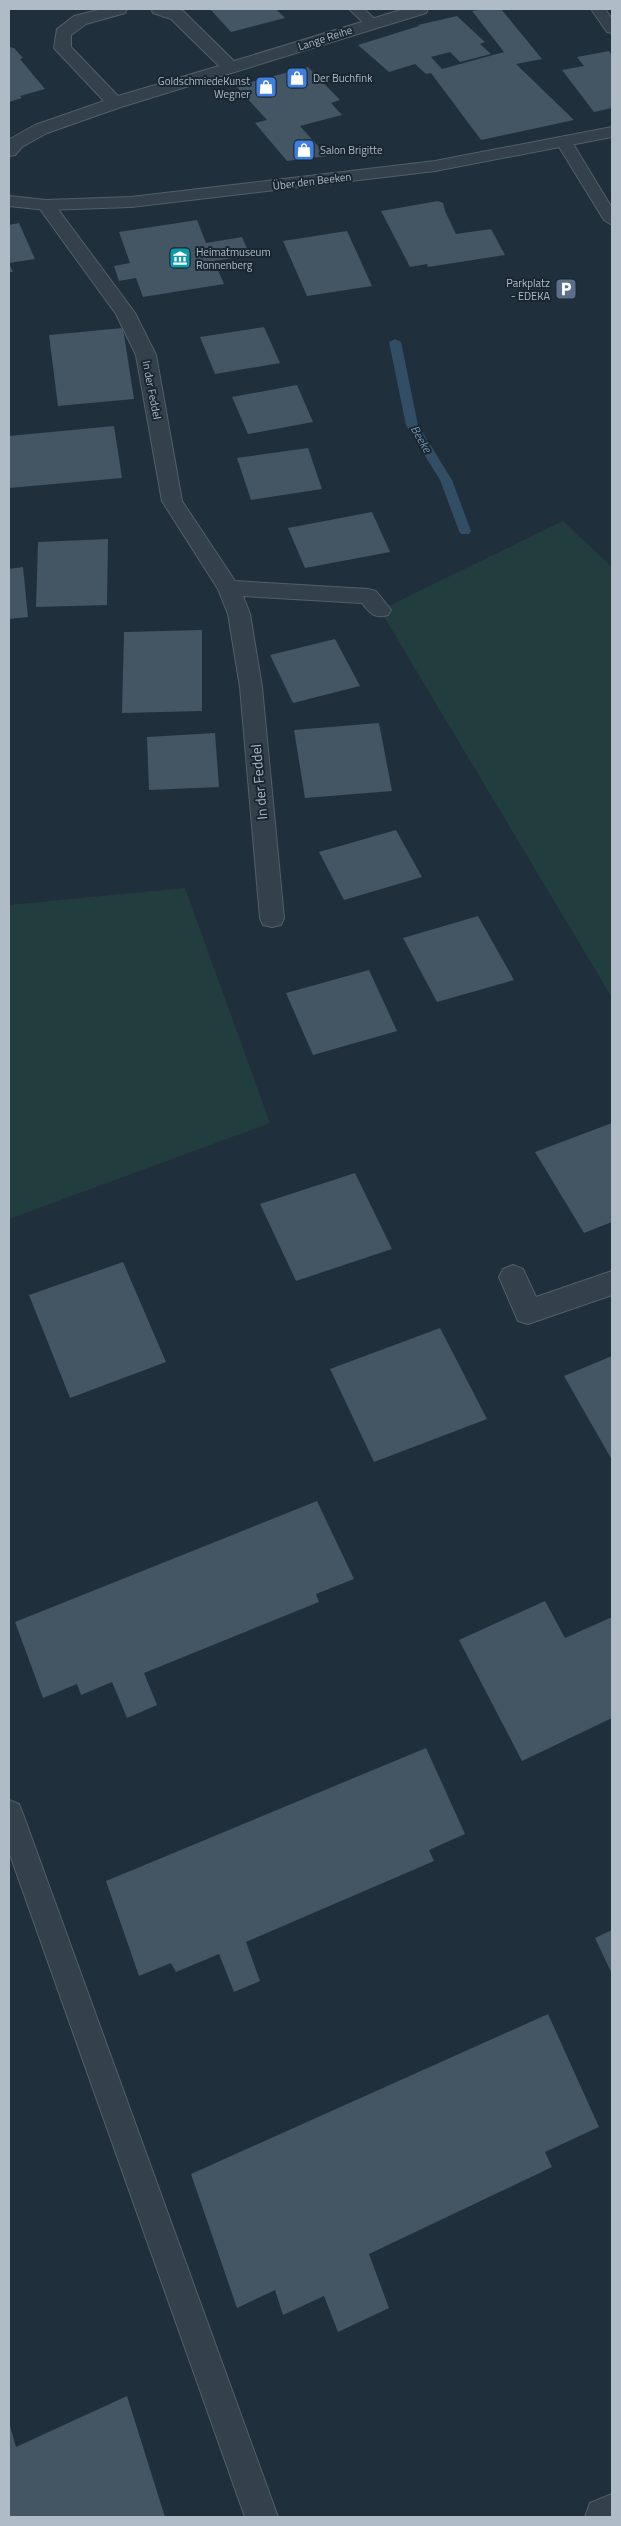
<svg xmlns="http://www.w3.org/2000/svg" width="621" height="2526" viewBox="0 0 621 2526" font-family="'Titillium Web',sans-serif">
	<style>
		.green { fill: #223d3d }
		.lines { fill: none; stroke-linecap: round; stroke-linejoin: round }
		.stream { fill: #324e65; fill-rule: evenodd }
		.building { fill: #445563 }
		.service-casing { stroke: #525f6a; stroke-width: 2 }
		.minor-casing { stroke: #525f6a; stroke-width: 2 }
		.tertiary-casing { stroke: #525f6a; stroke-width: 2 }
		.service { fill: #34414c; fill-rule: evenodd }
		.minor { fill: #34414c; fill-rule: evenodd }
		.tertiary { fill: #34414c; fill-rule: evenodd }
		.labels { text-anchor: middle; stroke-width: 4; stroke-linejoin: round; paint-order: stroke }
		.far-street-label { font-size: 11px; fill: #afbcc8; stroke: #1a2631 }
		.far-poi-label { font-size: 11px; fill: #afbcc8; stroke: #1a2631; text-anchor: start }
		.far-water-label { font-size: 12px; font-style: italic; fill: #6d91ae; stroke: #1a2631 }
		.street-label { font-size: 14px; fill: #afbcc8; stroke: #1a2631 }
	</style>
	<rect width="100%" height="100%" fill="#202f3c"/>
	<path class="green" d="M563,521L612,567L611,996L380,610Z
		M185,888L270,1123L9,1219V905Z"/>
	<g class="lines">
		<path class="stream" d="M395,339L401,342L418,425L452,480L471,531L469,534H461L459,531L440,480L406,425L389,342Z"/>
	</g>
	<path class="building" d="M210,9H276L285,18L231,32Z
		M486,9H501L542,59L516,64L574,120L481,140L431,73L426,74L415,64L389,72L358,45L419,26L418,25L457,16L485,42L480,44L491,54L460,62L450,52L431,57L442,69L504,52L472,11Z
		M9,47L14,48L23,58L20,59L45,89L20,96L22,98L9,102Z
		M609,51L612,56V108L594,112L562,70L584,66L577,57Z
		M308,67L340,100L331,103L342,115L300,126L327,156L287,161L255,123L267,120L236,86Z
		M438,201L443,203L445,211L456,234L491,229L505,255L428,267L427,264L410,267L381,211Z
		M197,220L206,243L242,237L250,255L214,261L224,284L143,297L136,278L119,281L114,266L130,263L119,232Z
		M19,223L35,259L9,263L13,272H9V225Z
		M347,231L372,286L307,296L283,241Z
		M264,327L280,363L215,374L200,337Z
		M123,328L134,399L58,406L49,335Z
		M297,385L313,422L248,434L232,397Z
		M114,426L122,478L9,488V436Z
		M308,448L322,489L251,500L237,458Z
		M372,512L390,552L305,568L288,528Z
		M108,539L107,605L36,607L38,542Z
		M23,567L28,617L9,619V569Z
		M202,630V711L122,713L124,632Z
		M335,639L360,686L293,703L270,655Z
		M379,723L392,791L305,798L294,730Z
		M215,733L219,787L149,790L147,737Z
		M396,830L422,877L344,900L319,852Z
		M478,916L514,980L437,1002L403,938Z
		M369,970L397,1031L313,1055L286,993Z
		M612,1123V1222L584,1233L535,1152Z
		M355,1173L392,1249L296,1281L260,1204Z
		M123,1262L166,1362L70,1398L29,1295Z
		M440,1328L487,1419L374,1462L330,1369Z
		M612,1356V1460L564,1376Z
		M317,1501L354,1579L316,1594L319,1602L144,1673L157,1705L127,1718L112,1682L81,1695L77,1684L43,1698L15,1622Z
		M545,1601L565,1638L612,1617V1718L522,1761L459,1640Z
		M426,1748L465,1834L429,1850L434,1861L246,1942L260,1981L234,1992L219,1954L176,1972L171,1963L139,1976L106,1881Z
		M612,1930V1974L595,1938Z
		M548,2014L599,2127L545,2152L552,2167L369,2254L389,2308L338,2332L324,2296L283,2315L275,2290L237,2308L191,2174Z
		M127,2396L165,2517H9V2422L16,2447Z"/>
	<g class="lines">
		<g class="service-casing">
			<path id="service" d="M349,9H364L379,23L377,26H367Z
				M591,9H605L612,19V33L607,32Z
				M564,137L572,142L612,208V225L604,220L556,142Z
				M9,1800L19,1804L23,1814L278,2517H245L9,1852Z"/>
		</g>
		<g class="minor-casing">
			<path id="minor" d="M102,9H127L125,13L86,24L71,35V47L118,96L219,66L171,19L153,13L151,9H175L183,11L234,61L404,9H428L426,13L121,107L47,133L22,147L15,155L9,156L10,139L35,125L104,101L54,48L57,29L74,16Z
				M46,200L52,201L135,313L156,355L182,501L235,581L368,589L376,591L391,610L388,615C374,619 370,613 362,603L243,596L250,614L262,687L284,918L281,925L272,927L263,925L260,918L240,687L228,614L218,589L162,501L136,355L116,314L37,205L40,201Z
				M513,1265L523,1269L536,1297L612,1271V1295L528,1324L518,1321L499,1277L503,1269Z
				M612,2494V2517H585L590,2503Z"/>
		</g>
		<g class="tertiary-casing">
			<path id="tertiary" d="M612,127V137L435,171L131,207L46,210L9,206V196L46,200L131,197L435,161Z"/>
		</g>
		<use href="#service" class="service"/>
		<use href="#minor" class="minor"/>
		<use href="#tertiary" class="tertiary"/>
	</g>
	<defs>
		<g id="shop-square" transform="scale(1.125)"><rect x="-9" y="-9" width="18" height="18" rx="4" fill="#3f7fe0" stroke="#1a2631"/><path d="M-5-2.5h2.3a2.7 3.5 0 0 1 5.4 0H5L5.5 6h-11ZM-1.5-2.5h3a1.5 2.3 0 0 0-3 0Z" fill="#fff"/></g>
		<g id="museum-square" transform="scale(1.125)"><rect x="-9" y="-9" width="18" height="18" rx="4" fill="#0f9aa8" stroke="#1a2631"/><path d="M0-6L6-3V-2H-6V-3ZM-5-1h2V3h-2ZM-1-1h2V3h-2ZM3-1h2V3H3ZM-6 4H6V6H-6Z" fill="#fff"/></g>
		<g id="parking-square" transform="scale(1.125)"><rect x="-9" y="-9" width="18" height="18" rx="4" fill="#5c6f8a" stroke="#1a2631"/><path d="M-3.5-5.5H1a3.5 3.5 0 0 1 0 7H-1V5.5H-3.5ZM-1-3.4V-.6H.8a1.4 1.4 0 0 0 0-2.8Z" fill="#fff"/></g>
	</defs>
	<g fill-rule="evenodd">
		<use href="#shop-square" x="297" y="78"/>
		<use href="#shop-square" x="266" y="87"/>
		<use href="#shop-square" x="304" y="150"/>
		<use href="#museum-square" x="180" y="258"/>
		<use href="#parking-square" x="566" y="289"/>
	</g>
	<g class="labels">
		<g class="far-street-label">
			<text transform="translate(325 38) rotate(-18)" y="4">Lange Reihe</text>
			<text transform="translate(312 181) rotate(-7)" y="4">Über den Beeken</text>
			<text transform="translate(152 390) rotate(79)" y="4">In der Feddel</text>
		</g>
		<g class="far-poi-label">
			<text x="313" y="82">Der Buchfink</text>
			<text x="250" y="85" text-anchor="end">GoldschmiedeKunst<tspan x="250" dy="13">Wegner</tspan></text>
			<text x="320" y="154">Salon Brigitte</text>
			<text x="196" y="256">Heimatmuseum<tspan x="196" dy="13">Ronnenberg</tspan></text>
			<text x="550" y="287" text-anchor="end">Parkplatz<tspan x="550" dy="13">- EDEKA</tspan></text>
		</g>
		<g class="far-water-label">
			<text transform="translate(421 439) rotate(60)" y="4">Beeke</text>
		</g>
		<g class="street-label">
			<text transform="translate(259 782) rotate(-95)" y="5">In der Feddel</text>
		</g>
	</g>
	<rect width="621" height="2526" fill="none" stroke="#afbcc8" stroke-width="20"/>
</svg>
